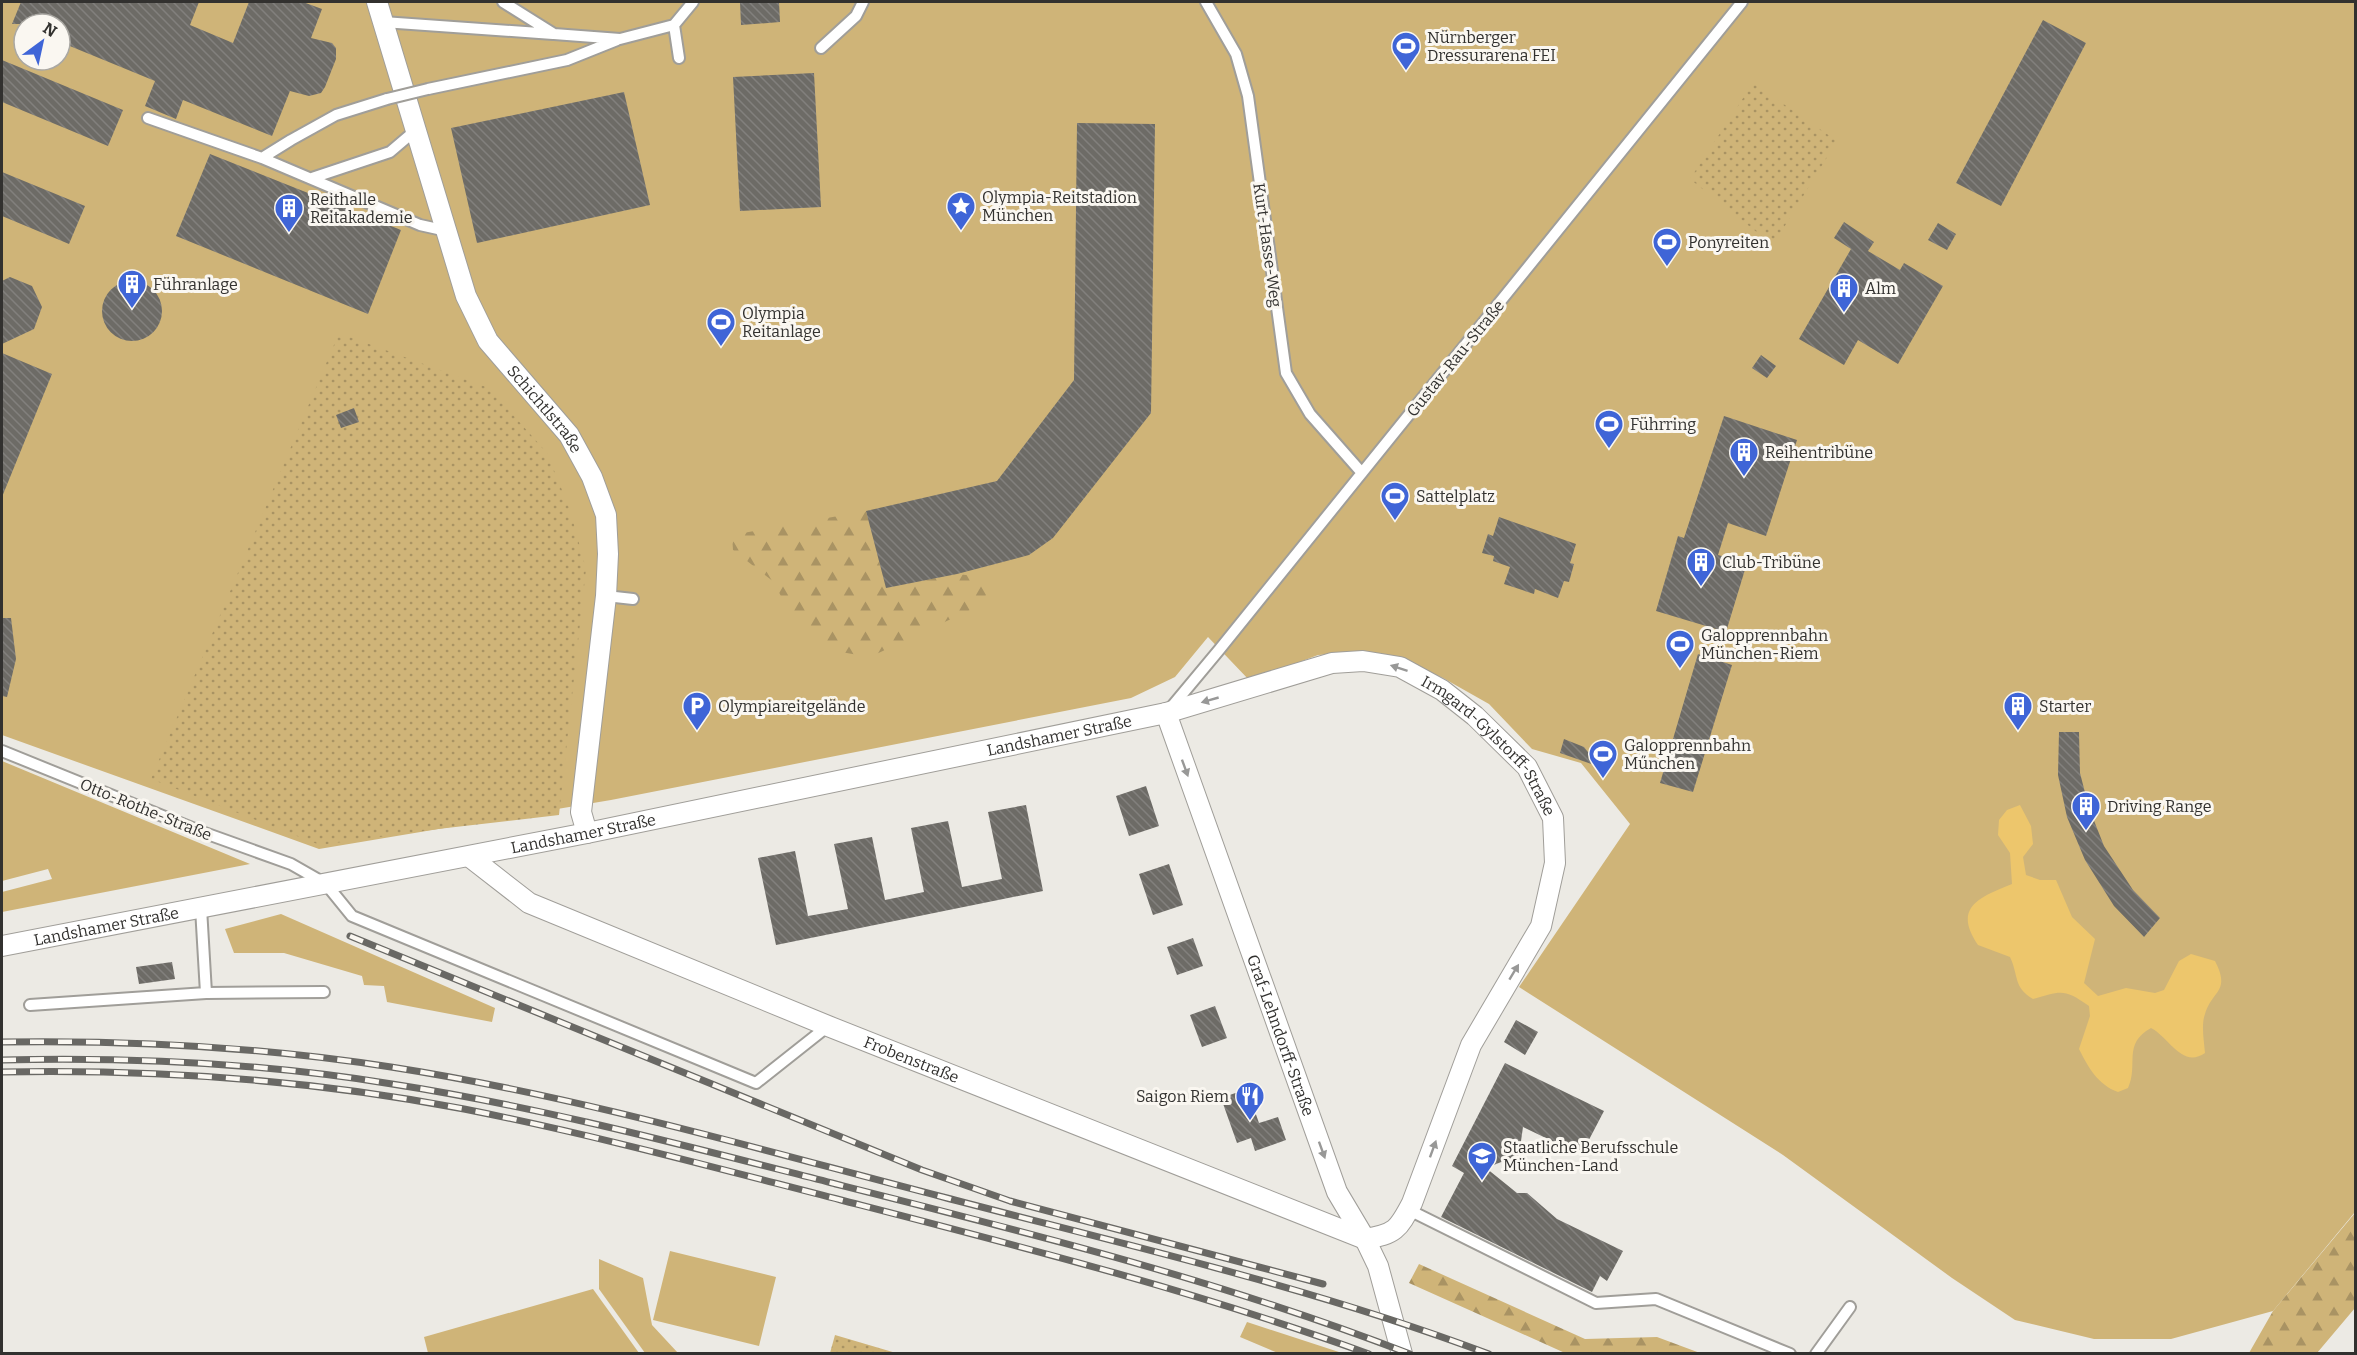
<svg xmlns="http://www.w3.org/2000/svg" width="2357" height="1355" viewBox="0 0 2357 1355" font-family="Bitter,serif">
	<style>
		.green { fill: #cfb478; fill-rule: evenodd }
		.forest { fill: url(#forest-firs) }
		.park { fill: url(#park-dots) }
		.water { fill: #edc66c }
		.building { fill: url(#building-back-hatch) }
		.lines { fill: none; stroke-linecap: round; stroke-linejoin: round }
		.service-casing { stroke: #a09e99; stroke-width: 14 }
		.minor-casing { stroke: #a09e99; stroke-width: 22 }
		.service { stroke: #fff; stroke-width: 10 }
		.minor { stroke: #fff; stroke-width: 20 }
		.rail-casing { stroke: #696864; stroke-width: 7 }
		.rail { stroke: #faf7f1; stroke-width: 4.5; stroke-dasharray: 14; stroke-linecap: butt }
		.service-bridge-casing { stroke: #a09e99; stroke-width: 14; stroke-linecap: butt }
		.service-bridge { stroke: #fff; stroke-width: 10 }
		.oneway { fill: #989897 }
		.labels { text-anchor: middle; stroke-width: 6; stroke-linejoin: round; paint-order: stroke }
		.poi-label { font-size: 16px; fill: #32312f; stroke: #faf7f1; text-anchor: start }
		.street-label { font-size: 16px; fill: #32312f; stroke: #faf7f1 }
	</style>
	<defs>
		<pattern id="forest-firs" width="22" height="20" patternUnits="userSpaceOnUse" patternTransform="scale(1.5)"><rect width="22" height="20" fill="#cfb478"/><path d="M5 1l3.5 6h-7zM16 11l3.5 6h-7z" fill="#a99363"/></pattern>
		<pattern id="park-dots" width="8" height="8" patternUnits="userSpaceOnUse" patternTransform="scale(1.5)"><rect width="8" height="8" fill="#cfb478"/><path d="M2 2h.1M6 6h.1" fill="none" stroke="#a99363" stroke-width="1.8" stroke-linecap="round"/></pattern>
		<pattern id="building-back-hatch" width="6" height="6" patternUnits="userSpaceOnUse" patternTransform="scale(1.5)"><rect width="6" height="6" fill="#6d6b66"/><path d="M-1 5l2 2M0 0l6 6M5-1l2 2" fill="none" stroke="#82807d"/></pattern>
	</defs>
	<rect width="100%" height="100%" fill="#eceae4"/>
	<path class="green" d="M2,2H2355V1212L2273,1311L2171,1339H2094L2015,1320L1952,1278L1783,1155L1519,987L1630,824L1581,763L1532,749L1489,704L1443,678L1405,661L1363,652L1318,655L1250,681L1208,637L1175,677L1131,698L611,800L319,849L2,735ZM24,24H60V60H24Z
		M2,761L250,864L2,912V892L52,879L48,869L2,881Z
		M281,914L495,1008L492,1022L387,1002L384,986L364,985L362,976L284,953H234L225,929Z
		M670,1251L776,1277L759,1346L653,1320Z
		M599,1259L643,1278L652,1325L678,1353H645L599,1289Z
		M593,1289L639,1353H428L424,1337Z
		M1247,1322L1342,1353H1278L1240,1337Z"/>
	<path class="forest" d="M866,511L886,588L957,574L984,577L989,585L983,604L870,657L835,651L791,617L774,582L733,550L732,535Z
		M2355,1213V1308L2317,1353H2249L2273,1311Z
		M1419,1264L1585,1339L1657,1337L1700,1353H1565L1409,1283Z"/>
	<path class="park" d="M1753,83L1837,141L1773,245L1690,179Z
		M339,333L489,388L547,453L570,510L586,569L559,815L438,829L320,845L151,779Z
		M835,1335L896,1353H830Z"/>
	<path class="water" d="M2020,805L2031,826L2033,844L2023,857L2026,875L2040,880H2056L2072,917L2095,939L2084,983L2098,996L2126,988L2155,993L2164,990L2179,961L2191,954L2215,961C2231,992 2212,990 2205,1014C2201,1025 2204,1041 2205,1053C2182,1069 2169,1037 2151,1028C2122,1044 2139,1064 2128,1088L2118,1092C2098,1085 2088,1067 2079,1049L2090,1016L2089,1006C2064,988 2061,991 2033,999C2013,987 2019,976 2010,957L1978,945C1952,907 1980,897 2012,884L2010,853L1998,835L1999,820L2007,810Z"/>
	<path class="building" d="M21,2H199L190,25L233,43L249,2H303L322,9L311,38L332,43L336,48V59L325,87L321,93L309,96L290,91L272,136L183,100L176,119L145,106L155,81L60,42V24H12Z
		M740,2H779L780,22L741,25Z
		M2043,20L2086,43L2001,206L1956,183Z
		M2,60L123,110L108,146L2,102Z
		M814,73L821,207L740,211L733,77Z
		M624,92L650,205L477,243L451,128Z
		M1077,123L1155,124L1151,413L1053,538L1029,555L957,574L886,588L866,511L997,481L1074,380Z
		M210,154L401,230L368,314L176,236Z
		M2,172L85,206L69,244L2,216Z
		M1844,222L1874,242L1868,251L1900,270L1904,263L1943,286L1898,364L1858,340L1844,365L1799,339L1851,249L1834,238Z
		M1938,223L1956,234L1947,250L1928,240Z
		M10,277L32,286L42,307L34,329L2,344V281Z
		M102 311a30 30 0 1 1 60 0a30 30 0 1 1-60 0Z
		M2,353L52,374L2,497Z
		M1761,355L1776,366L1767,378L1752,368Z
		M354,408L359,422L341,428L336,415Z
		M1724,416L1797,440L1766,536L1728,523L1718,555L1747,563L1726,632L1656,611L1678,536L1684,538Z
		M1499,517L1576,544L1570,563L1574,564L1569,582L1564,581L1558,598L1535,589L1534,594L1504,584L1510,567L1493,561L1494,556L1482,553L1488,534L1493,536Z
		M2,618H11L16,659L7,697L2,696Z
		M1698,654L1732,665L1693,792L1660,783Z
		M2059,732H2079L2080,773L2089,808L2104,846L2133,890L2160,918L2144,937L2114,906L2085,860L2067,817L2058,775Z
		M1564,739L1584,747L1600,767L1560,753Z
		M1146,786L1159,826L1129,836L1116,796Z
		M1026,805L1043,891L776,945L758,858L795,851L808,916L848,909L834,844L872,837L885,900L924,892L911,828L948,821L962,887L1002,879L988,812Z
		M1169,864L1183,905L1153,915L1139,874Z
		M1193,938L1203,966L1177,975L1167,947Z
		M172,962L175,979L139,984L136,967Z
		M1215,1006L1227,1038L1202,1047L1190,1015Z
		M1516,1020L1538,1032L1525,1055L1504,1042Z
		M1505,1063L1604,1111L1581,1155L1523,1127L1519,1155L1486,1168L1517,1193H1527L1557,1219L1623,1251L1607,1281L1600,1276L1592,1292L1441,1217L1464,1173L1452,1166Z
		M1247,1089L1259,1123L1278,1117L1286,1140L1255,1151L1251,1138L1237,1143L1221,1098Z"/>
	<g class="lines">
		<g class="service-casing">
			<path id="service" d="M503,2L554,34L620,39L674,25L693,2
				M1206,2L1236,54L1248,96L1286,373L1310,414L1362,473
				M383,22L553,34
				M674,25L679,58
				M821,48L856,16L863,2
				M428,89L567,60L617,40
				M148,118L262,158L291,140L336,115L387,99
				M262,158L420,225L447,231
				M312,178L390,152L417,129
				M606,596L633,599
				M1169,710L1219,650L1742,2
				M2,751L202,832L291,864L326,884L352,916L756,1083L828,1026
				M206,993L324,992
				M30,1005L206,993L201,908
				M1409,1210L1596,1303L1656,1299L1790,1354
				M1816,1354L1850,1307"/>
		</g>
		<g class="minor-casing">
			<g id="minor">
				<path id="s1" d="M377,2L466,296L488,341L569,435L592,477L606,515L608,554L606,596L581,812L587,833"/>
				<path id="s2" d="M1166,713L1337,1192L1365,1239L1378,1266L1402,1354"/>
				<path id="s3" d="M470,857L529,903L828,1026L1365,1239"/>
				<path id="s4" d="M2,946L587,833L1166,713L1332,663L1363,661L1400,667L1442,690L1475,716L1527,767L1553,818L1555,863L1541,926L1471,1045L1412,1203C1398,1230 1395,1234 1365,1239"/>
			</g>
		</g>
		<use href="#service" class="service"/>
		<use href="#minor" class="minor"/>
		<g class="rail-casing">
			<path id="rail" d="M350,936L922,1170L1010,1201L1323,1284
				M2,1042C132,1040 262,1047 391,1067C578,1096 761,1150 943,1197C1126,1245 1311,1287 1489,1354
				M2,1060C132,1057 263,1063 392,1084C541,1107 686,1146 832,1183C1026,1232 1222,1281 1410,1354
				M2,1072C157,1069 312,1080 464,1109C591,1134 716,1168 841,1200C1019,1246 1196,1291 1369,1354"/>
		</g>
		<use href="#rail" class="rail"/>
		<g class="service-bridge-casing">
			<path id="service-bridge" d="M387,99L428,89"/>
		</g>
		<use href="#service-bridge" class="service-bridge"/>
	</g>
	<defs><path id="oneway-solid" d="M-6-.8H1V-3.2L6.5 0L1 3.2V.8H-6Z" transform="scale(1.5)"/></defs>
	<g class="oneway">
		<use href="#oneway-solid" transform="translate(1399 668) rotate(-162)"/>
		<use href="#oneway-solid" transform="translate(1210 700) rotate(164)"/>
		<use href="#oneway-solid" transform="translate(1185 768) rotate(70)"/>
		<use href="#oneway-solid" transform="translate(1514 972) rotate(-59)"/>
		<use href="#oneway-solid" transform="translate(1433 1149) rotate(-70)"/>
		<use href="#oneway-solid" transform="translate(1322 1150) rotate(70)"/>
	</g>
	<defs>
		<g id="stadium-pin" transform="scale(1.5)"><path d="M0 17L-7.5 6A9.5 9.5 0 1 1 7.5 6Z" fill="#3f65d7" stroke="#faf7f1"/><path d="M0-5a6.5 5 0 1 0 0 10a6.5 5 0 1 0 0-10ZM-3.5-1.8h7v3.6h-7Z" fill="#fff"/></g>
		<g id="sight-pin" transform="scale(1.5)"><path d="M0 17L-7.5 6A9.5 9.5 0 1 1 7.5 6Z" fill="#3f65d7" stroke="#faf7f1"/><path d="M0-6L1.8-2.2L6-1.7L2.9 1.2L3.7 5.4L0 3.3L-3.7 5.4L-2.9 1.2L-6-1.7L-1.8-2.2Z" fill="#fff"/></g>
		<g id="building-pin" transform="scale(1.5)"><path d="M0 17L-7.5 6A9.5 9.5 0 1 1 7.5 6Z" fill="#3f65d7" stroke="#faf7f1"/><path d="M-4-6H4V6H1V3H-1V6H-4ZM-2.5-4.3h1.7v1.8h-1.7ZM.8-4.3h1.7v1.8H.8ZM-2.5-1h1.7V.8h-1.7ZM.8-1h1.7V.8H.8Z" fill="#fff"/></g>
		<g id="parking-pin" transform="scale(1.5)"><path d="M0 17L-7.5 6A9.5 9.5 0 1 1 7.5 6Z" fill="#3f65d7" stroke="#faf7f1"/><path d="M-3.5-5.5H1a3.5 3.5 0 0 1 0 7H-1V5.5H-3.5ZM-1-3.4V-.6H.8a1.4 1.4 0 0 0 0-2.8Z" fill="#fff"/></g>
		<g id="restaurant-pin" transform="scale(1.5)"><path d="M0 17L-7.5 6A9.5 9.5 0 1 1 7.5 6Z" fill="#3f65d7" stroke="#faf7f1"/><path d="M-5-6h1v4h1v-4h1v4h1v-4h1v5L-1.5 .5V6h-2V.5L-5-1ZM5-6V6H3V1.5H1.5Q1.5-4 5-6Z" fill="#fff"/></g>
		<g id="school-pin" transform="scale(1.5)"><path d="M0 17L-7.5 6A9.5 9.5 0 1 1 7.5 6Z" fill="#3f65d7" stroke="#faf7f1"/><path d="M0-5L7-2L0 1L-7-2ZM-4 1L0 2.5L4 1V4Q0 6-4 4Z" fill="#fff"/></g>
	</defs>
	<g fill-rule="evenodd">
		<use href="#stadium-pin" x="1406" y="46"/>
		<use href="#sight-pin" x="961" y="206"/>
		<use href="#building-pin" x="289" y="208"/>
		<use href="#stadium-pin" x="1667" y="242"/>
		<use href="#building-pin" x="132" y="284"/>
		<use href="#building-pin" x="1844" y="288"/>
		<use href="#stadium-pin" x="721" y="322"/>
		<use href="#stadium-pin" x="1609" y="424"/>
		<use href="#building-pin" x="1744" y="452"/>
		<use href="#stadium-pin" x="1395" y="496"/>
		<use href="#building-pin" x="1701" y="562"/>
		<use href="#stadium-pin" x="1680" y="644"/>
		<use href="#parking-pin" x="697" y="706"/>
		<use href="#building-pin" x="2018" y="706"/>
		<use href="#stadium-pin" x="1603" y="754"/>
		<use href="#building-pin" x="2086" y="806"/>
		<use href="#restaurant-pin" x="1250" y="1096"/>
		<use href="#school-pin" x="1482" y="1156"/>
	</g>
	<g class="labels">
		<g class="poi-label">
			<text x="1427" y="43">Nürnberger<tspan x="1427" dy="18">Dressurarena FEI</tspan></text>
			<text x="982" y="203">Olympia-Reitstadion<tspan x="982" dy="18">München</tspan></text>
			<text x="310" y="205">Reithalle<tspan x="310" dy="18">Reitakademie</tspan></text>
			<text x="1688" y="248">Ponyreiten</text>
			<text x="153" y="290">Führanlage</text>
			<text x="1865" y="294">Alm</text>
			<text x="742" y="319">Olympia<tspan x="742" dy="18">Reitanlage</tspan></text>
			<text x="1630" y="430">Führring</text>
			<text x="1765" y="458">Reihentribüne</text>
			<text x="1416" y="502">Sattelplatz</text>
			<text x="1722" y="568">Club-Tribüne</text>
			<text x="1701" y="641">Galopprennbahn<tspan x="1701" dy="18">München-Riem</tspan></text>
			<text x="718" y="712">Olympiareitgelände</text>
			<text x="2039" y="712">Starter</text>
			<text x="1624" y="751">Galopprennbahn<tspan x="1624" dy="18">Műnchen</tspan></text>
			<text x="2107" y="812">Driving Range</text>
			<text x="1229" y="1102" text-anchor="end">Saigon Riem</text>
			<text x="1503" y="1153">Staatliche Berufsschule<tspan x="1503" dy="18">München-Land</tspan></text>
		</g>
		<g class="street-label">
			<text transform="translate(1268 245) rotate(82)" y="6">Kurt-Hasse-Weg</text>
			<text transform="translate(1455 358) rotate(-51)" y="6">Gustav-Rau-Straße</text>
			<text dy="6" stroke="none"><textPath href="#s1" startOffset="446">Schichtlstraße</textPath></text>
			<text dy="6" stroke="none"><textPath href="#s4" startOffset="1078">Landshamer Straße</textPath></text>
			<text dy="6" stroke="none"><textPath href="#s4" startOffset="1550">Irmgard-Gylstorff-Straße</textPath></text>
			<text transform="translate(146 809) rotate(22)" y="6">Otto-Rothe-Straße</text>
			<text dy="6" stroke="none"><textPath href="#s4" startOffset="592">Landshamer Straße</textPath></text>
			<text dy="6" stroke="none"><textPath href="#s4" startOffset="106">Landshamer Straße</textPath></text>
			<text dy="6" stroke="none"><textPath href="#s2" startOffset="342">Graf-Lehndorff-Straße</textPath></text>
			<text dy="6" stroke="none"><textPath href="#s3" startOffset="488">Frobenstraße</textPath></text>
		</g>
	</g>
	<rect width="2357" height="1355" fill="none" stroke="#32312f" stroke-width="6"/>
	<g transform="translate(42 42) rotate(33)"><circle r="28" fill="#faf7f1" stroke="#aaa8a3" stroke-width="1.5"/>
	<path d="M0-4.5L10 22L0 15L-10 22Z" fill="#3f65d7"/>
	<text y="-9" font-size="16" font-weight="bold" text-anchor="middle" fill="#32312f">N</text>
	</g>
</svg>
